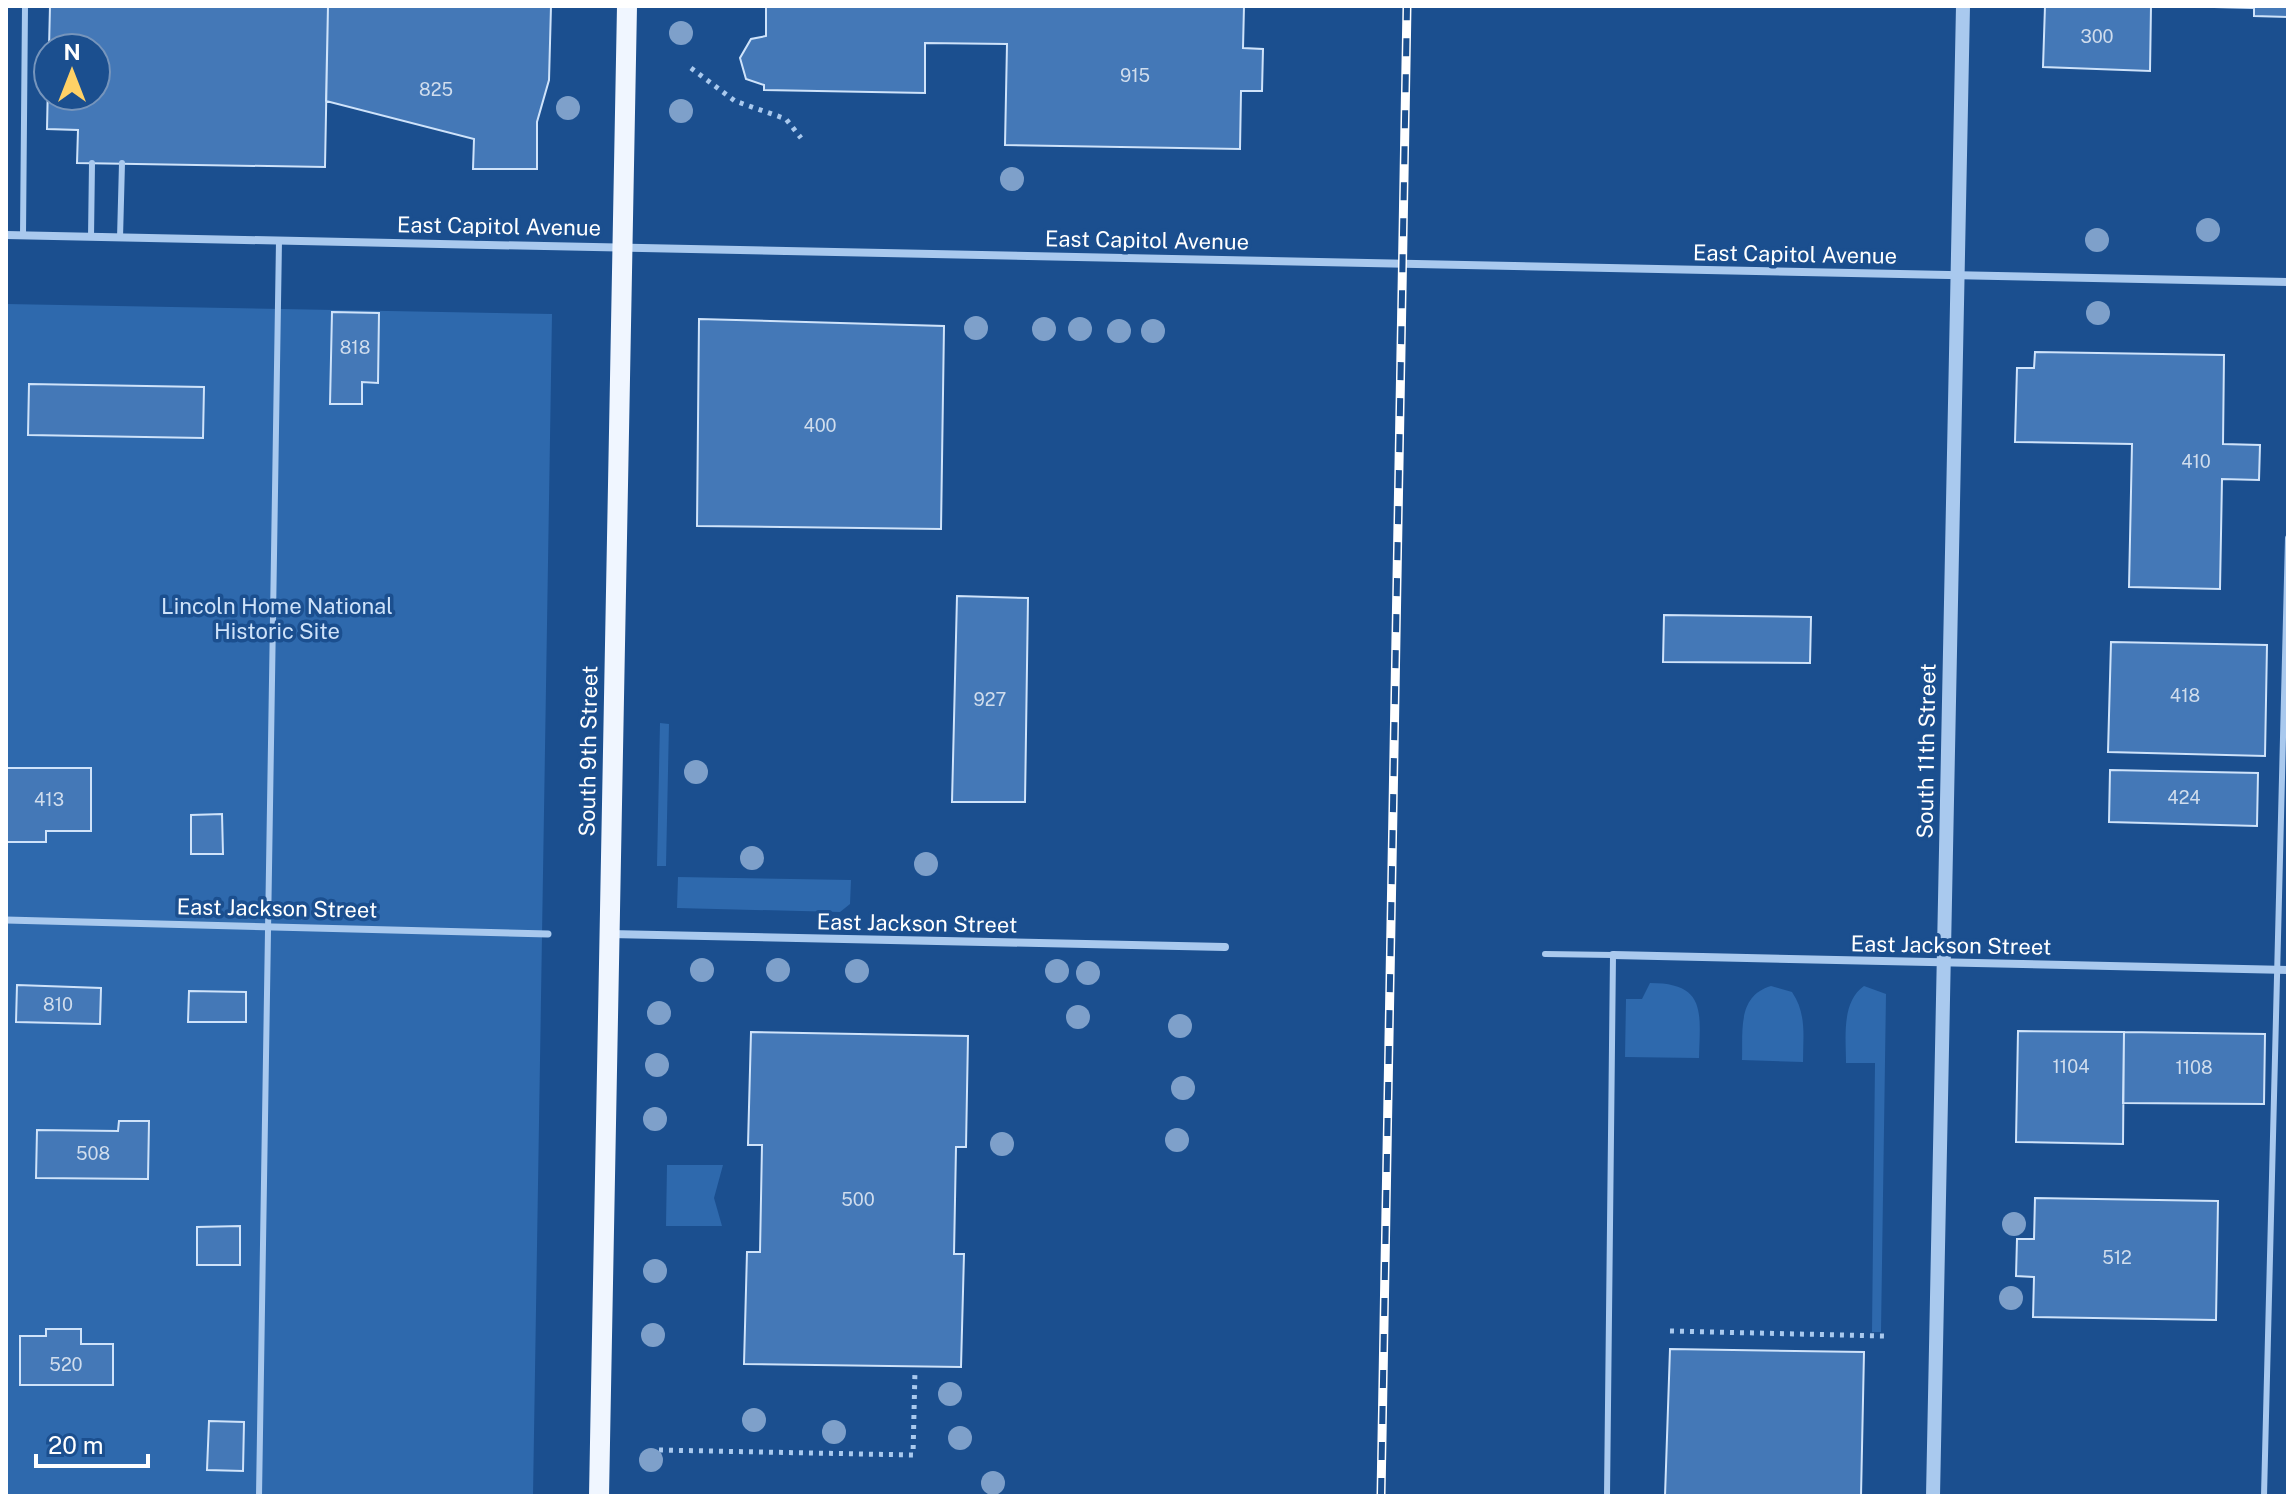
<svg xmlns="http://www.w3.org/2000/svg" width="2294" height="1502" viewBox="0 0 2294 1502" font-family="'Public Sans',sans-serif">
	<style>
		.green { fill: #2e69ad }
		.building { fill: #4478b7; stroke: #cfe3fa; stroke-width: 2 }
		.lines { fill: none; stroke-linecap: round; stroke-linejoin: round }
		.path { stroke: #a9c9ee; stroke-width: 5; stroke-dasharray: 4 6; stroke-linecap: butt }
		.service { stroke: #a9c9ee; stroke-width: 6 }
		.pedestrian { stroke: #a9c9ee; stroke-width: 7 }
		.minor { stroke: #a9c9ee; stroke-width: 8 }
		.tertiary { stroke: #a9c9ee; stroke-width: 14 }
		.primary { stroke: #f0f6ff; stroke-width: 20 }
		.rail-casing { stroke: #fff; stroke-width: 9 }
		.rail { stroke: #1b4f8f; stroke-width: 6; stroke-dasharray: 18; stroke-linecap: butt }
		.tree { fill: #7ea0ca }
		.labels { text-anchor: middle; stroke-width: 7; stroke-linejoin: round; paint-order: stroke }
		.number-label { font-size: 18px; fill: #d0dded }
		.street-label { font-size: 22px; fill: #fff; stroke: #1b4f8f }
		.park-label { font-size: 22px; fill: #cfe3fa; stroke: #1b4f8f }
	</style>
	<rect width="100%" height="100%" fill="#1b4f8f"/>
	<path class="green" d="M6,304L552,314L533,1496H6Z
		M660,723L669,724L666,866H657Z
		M678,877L851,880L850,904L840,912L677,908Z
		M1650,983C1707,983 1700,1013 1699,1058L1625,1057L1626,999H1642Z
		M1771,986L1792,992C1807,1014 1803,1037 1803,1062L1742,1060C1743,1031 1737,996 1771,986Z
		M1864,986L1886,994L1881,1332H1872L1875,1063H1846C1846,1038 1841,1002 1864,986Z
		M667,1165H723L714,1198L722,1226H666Z"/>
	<path class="building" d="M50,6H328L325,167L77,163L78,130L47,129L48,81V96H96V48H49Z
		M328,6H551L549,80L537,122V169H473L474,139L326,101Z
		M766,6H1244L1243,48L1263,49L1262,91H1241L1240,149L1005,145L1007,44L925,43V93L764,90V85L746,79L740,58L751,39L766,36Z
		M2045,6H2151L2150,71L2043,67Z
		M2174,6H2288V17L2254,16V8Z
		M332,312L379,313L378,383L362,382V404H330Z
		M699,319L944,326L941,529L697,526Z
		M2035,352L2224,355L2223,444L2260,445L2259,480L2222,479L2220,589L2129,587L2132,444L2015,442L2017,368H2034Z
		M29,384L204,387L203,438L28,435Z
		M957,596L1028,598L1025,802H952Z
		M1664,615L1811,617L1810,663L1663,662Z
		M2111,642L2267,645L2265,756L2108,752Z
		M6,768H91V831H46V842H6Z
		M2110,770L2258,773L2257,826L2109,822Z
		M222,814L223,854H191V815Z
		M17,985L101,988L100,1024L16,1022Z
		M189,991L246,992V1022H188Z
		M2018,1031L2124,1032L2123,1144L2016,1142Z
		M751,1032L968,1036L966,1147H956L954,1254H964L961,1367L744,1364L747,1252H760L762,1145H748Z
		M2124,1032L2265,1034L2264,1104L2123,1103Z
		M119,1121H149L148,1179L36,1178L37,1130L118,1131Z
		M2035,1198L2218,1201L2216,1320L2033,1317L2034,1277L2016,1276L2017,1239H2034Z
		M240,1226V1265H197V1227Z
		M46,1329H81V1344H113V1385H20V1336H46Z
		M1670,1349L1864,1352L1861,1496H1665Z
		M209,1421L244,1422L243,1471L207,1470Z"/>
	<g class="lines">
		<path class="path" d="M691,68L735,101L786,119L801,138
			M1670,1331L1884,1336
			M659,1450L913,1455L915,1370"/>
		<path class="service" d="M23,235L25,6
			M91,237L92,163
			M120,238L122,163
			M1545,954L1613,955L1607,1496
			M259,1496L279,241
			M2264,1496L2288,538"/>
		<path class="pedestrian" d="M6,920L548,934"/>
		<path class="minor" d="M6,235L2288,282
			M610,934L1225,947
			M1613,955L2288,970"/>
		<path class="tertiary" d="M1933,1496L1963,6"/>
		<path class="primary" d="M599,1496L627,6"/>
		<g class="rail-casing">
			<path id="rail" d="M1381,1496L1407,6"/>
		</g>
		<use href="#rail" class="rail"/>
	</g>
	<g class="tree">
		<circle cx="681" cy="33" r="12"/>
		<circle cx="568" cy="108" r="12"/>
		<circle cx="681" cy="111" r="12"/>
		<circle cx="1012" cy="179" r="12"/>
		<circle cx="2208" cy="230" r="12"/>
		<circle cx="2097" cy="240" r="12"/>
		<circle cx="2098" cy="313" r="12"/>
		<circle cx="976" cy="328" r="12"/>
		<circle cx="1044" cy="329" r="12"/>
		<circle cx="1080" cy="329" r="12"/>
		<circle cx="1119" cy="331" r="12"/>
		<circle cx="1153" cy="331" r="12"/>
		<circle cx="696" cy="772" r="12"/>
		<circle cx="752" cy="858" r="12"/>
		<circle cx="926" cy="864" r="12"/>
		<circle cx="702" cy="970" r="12"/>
		<circle cx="778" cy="970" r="12"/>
		<circle cx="857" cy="971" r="12"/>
		<circle cx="1057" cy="971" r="12"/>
		<circle cx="1088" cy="973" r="12"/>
		<circle cx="659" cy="1013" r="12"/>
		<circle cx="1078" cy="1017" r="12"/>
		<circle cx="1180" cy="1026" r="12"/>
		<circle cx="657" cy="1065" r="12"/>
		<circle cx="1183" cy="1088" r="12"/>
		<circle cx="655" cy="1119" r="12"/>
		<circle cx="1177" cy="1140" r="12"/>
		<circle cx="1002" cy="1144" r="12"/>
		<circle cx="2014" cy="1224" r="12"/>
		<circle cx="655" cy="1271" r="12"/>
		<circle cx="2011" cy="1298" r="12"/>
		<circle cx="653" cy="1335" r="12"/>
		<circle cx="950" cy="1394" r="12"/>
		<circle cx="754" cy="1420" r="12"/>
		<circle cx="834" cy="1432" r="12"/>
		<circle cx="960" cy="1438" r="12"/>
		<circle cx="651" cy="1460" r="12"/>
		<circle cx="993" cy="1483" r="12"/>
	</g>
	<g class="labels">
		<g class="number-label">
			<text x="2097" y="43">300</text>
			<text x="1135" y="82">915</text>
			<text x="436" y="96">825</text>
			<text x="355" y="354">818</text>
			<text x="820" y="432">400</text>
			<text x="2196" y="468">410</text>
			<text x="2185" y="702">418</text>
			<text x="990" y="706">927</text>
			<text x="2184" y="804">424</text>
			<text x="49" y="806">413</text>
			<text x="58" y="1011">810</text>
			<text x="2071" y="1073">1104</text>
			<text x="2194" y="1074">1108</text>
			<text x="93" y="1160">508</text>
			<text x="858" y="1206">500</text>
			<text x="2117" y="1264">512</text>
			<text x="66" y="1371">520</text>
		</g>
		<g class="street-label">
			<text transform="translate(499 226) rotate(1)" y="8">East Capitol Avenue</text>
			<text transform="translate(1147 240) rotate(1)" y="8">East Capitol Avenue</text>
			<text transform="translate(1795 254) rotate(1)" y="8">East Capitol Avenue</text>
			<text transform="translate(588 751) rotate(-89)" y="8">South 9th Street</text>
			<text transform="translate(1926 751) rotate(-89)" y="8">South 11th Street</text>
			<text transform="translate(277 908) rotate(1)" y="8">East Jackson Street</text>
			<text transform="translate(917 923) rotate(1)" y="8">East Jackson Street</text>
			<text transform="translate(1951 945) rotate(1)" y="8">East Jackson Street</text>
		</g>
		<g class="park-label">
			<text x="277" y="614">Lincoln Home National<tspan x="277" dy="25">Historic Site</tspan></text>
		</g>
	</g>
	<rect width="2294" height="1502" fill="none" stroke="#ffffff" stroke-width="16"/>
	<g transform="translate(72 72)"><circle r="38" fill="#1b4f8f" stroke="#7695bc" stroke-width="2"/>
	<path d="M0-6L14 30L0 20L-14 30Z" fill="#ffd166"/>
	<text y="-12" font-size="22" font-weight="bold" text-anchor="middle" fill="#ffffff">N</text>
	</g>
	<path d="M36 1454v12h112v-12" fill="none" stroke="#ffffff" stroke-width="4"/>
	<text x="48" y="1454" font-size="24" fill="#ffffff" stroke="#1b4f8f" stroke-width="6" paint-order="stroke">20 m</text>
</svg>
